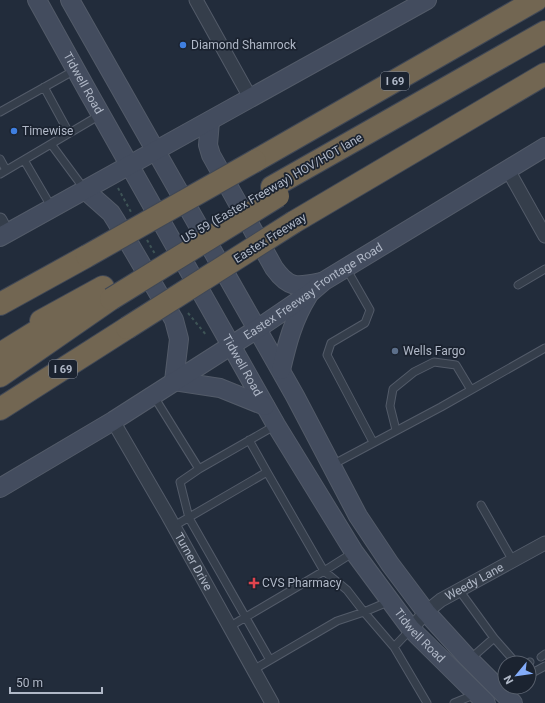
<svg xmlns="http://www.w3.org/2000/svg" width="545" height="703" viewBox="0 0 545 703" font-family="Roboto,sans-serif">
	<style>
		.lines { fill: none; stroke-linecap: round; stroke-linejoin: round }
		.service-casing { stroke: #535b69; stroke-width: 9 }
		.minor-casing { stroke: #535b69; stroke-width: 15 }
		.secondary-casing { stroke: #535b69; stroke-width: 20 }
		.motorway-casing { stroke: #404856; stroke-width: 24 }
		.path { stroke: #3e5456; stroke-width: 2; stroke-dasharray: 3 3; stroke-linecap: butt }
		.service { stroke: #353e4b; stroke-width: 7 }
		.minor { stroke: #353e4b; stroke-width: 13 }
		.secondary { stroke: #434c5e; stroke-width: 18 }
		.motorway { stroke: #726652; stroke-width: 22 }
		.motorway-bridge-casing { stroke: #404856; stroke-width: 24; stroke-linecap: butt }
		.motorway-bridge { stroke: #726652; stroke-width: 22 }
		.shop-dot { fill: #3f7fe0; stroke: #1b2330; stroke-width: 1.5 }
		.service-dot { fill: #5c6f8a; stroke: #1b2330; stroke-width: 1.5 }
		.health-dot { fill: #e0444e; stroke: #1b2330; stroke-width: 1.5 }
		.labels { text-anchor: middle; stroke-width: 3.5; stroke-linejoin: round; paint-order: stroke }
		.shield { fill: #1b2330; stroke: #838b9a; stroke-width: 1 }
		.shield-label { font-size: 11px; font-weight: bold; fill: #b0b8c7 }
		.poi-label { font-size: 12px; fill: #b0b8c7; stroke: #1b2330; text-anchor: start }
		.street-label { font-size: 12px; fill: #b0b8c7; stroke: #1b2330 }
	</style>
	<rect width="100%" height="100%" fill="#222c3b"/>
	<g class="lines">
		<g class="service-casing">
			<path id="service" d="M44,87L69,133
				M0,112L75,70
				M51,144L85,190
				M0,159L6,170
				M24,160L52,208
				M0,174L100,115
				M346,268L370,310L365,323L331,343L327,355L373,442
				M518,285L545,269
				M153,395L199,469L276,425
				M396,430L390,406L393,389L414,372L434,362L456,365L471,390
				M332,465L441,407L545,348
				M199,469L180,482L189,518L270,660
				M267,472L324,571L354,552
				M481,505L513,561
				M174,526L267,472L249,440
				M459,590L494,638L469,660
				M229,627L324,571L347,590L364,612L390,601
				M494,638L516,663
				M394,647L411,629
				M541,657L545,654
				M529,663L530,662
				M253,670L337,621L364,612L394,647L427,703
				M529,673L534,672L545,666
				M454,703L476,694"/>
		</g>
		<g class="minor-casing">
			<g id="minor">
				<path d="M196,0L251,99"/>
				<path d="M508,170L545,236"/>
				<path d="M0,220L7,233"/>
				<path id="s1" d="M113,421L167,514L272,703"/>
				<path id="s2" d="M411,629L426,612L441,600L545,543"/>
			</g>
		</g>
		<g class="secondary-casing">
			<g id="secondary">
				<path id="s3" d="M37,0L87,90L276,425L354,552L411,629L486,703"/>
				<path d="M70,0L295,396L358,516L390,564L426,612L467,657L513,703"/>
				<path d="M210,121L208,145L211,155L274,268C289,289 297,287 321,282"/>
				<path d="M85,190L111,213L116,221L174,320L179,339L174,381"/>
				<path d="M0,237L427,0"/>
				<path d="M281,370C287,344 293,320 308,296"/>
				<path d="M174,381L220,388L265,406"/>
				<path id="s4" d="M0,488L113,421L257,329L310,293L324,281L545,147"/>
			</g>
		</g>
		<g class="motorway-casing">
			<path id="motorway" d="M255,161L536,0
				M272,187L545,32
				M294,222L545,74
				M0,304L87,256
				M41,321L103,287
				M0,354L58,318
				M0,376L111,299
				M0,409L127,328"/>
		</g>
		<path class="path" d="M118,188L131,212
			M147,240L155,254
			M188,313L207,336"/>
		<use href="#service" class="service"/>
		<use href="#minor" class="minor"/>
		<use href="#secondary" class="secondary"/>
		<use href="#motorway" class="motorway"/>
		<g class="motorway-bridge-casing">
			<path id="motorway-bridge" d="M87,256L255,161
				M111,299L278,196
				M127,328L294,222"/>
		</g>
		<use href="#motorway-bridge" class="motorway-bridge"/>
	</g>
	<g class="shop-dot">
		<circle cx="183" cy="45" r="4"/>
		<circle cx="14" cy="131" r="4"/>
	</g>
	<circle class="service-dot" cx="395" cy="351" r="4"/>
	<path class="health-dot" d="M252 577h4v4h4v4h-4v4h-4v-4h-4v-4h4z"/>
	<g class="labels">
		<g class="shield">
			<rect x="381" y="72" width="28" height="18" rx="3"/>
			<rect x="49" y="360" width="28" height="18" rx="3"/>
		</g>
		<g class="shield-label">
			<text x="395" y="85">I 69</text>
			<text x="63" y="373">I 69</text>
		</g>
		<g class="poi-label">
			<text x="191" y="49">Diamond Shamrock</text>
			<text x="22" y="135">Timewise</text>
			<text x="403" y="355">Wells Fargo</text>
			<text x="262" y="587">CVS Pharmacy</text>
		</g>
		<g class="street-label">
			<text dy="4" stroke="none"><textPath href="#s3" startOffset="95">Tidwell Road</textPath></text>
			<text transform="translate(272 188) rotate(-30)" y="4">US 59 (Eastex Freeway) HOV/HOT lane</text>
			<text transform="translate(270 238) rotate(-32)" y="4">Eastex Freeway</text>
			<text dy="4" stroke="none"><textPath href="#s4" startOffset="370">Eastex Freeway Frontage Road</textPath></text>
			<text dy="4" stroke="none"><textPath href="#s3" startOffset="419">Tidwell Road</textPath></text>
			<text dy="4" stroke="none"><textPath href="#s1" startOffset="162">Turner Drive</textPath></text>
			<text dy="4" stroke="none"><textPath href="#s2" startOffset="80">Weedy Lane</textPath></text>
			<text dy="4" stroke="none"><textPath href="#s3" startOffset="743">Tidwell Road</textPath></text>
		</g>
	</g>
	<g transform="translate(517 675) rotate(241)"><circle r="19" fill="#1b2330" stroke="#575f6c"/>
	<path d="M0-3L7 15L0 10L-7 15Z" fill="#83acfa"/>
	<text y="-6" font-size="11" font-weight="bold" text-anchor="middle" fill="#b0b8c7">N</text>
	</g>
	<path d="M10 687v6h92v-6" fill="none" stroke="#b0b8c7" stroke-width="2"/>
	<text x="16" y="687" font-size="12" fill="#b0b8c7" stroke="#1b2330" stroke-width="3" paint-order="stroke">50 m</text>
</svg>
